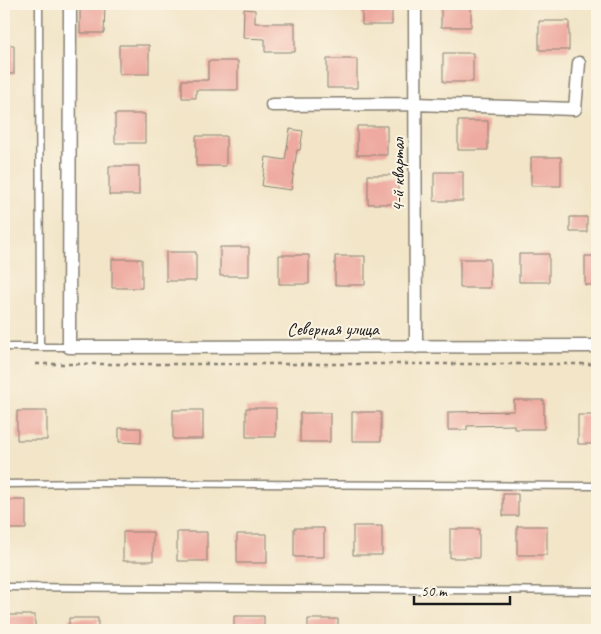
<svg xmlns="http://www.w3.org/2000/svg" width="601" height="634" font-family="Caveat,sans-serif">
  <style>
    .building { fill: #eeaaa0 }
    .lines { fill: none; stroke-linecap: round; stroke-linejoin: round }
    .lane-casing { stroke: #878072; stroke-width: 9 }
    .street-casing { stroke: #878072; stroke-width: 15 }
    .path { stroke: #878072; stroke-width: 2.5; stroke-dasharray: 4 4; stroke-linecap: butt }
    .lane { stroke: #fff; stroke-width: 6 }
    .street { stroke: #fff; stroke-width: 12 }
    .labels { text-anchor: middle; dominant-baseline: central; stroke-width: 4; stroke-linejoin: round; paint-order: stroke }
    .street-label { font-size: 18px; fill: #1c1c1c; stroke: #fcf5e5 }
  </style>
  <rect width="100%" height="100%" fill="#fcf5e5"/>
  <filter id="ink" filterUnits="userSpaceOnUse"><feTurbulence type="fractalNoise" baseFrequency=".02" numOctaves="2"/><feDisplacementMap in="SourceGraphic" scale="10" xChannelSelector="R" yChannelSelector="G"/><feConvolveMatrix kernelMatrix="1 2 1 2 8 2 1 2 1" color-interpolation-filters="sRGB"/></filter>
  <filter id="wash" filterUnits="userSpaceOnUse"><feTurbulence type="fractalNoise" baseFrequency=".0096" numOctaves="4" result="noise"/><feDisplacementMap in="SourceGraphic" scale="20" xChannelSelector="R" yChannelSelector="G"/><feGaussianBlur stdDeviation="1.12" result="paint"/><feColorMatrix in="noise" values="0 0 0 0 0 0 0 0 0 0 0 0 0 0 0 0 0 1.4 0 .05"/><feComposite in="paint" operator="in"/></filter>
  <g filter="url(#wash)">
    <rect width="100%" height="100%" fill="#f2e5c8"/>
    <g id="blocks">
      <path class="building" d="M 80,4 L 105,4 L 104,33 L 80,33 Z
        M 362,4 L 392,4 L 392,25 L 362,25 Z
        M 441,4 L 471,4 L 471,27 L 441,27 Z
        M 244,9 L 255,10 L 255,23 L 295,23 L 295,52 L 265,52 L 265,39 L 243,38 Z
        M 539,21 L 569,21 L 569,50 L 539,50 Z
        M 4,45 L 14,45 L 14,74 L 4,74 Z
        M 119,45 L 149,45 L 149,74 L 119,74 Z
        M 443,53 L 473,53 L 473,82 L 443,82 Z
        M 327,59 L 357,59 L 357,88 L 327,88 Z
        M 208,61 L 238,61 L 238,90 L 196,90 L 196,98 L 182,98 L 182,80 L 208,80 Z
        M 115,114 L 145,114 L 145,143 L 115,143 Z
        M 458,121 L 488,121 L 488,150 L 458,150 Z
        M 357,126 L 387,126 L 387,155 L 357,155 Z
        M 290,129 L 303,131 L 300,150 L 297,150 L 291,190 L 262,186 L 266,157 L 285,160 Z
        M 196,136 L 226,136 L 226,166 L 196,166 Z
        M 531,157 L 561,157 L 561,186 L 531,186 Z
        M 109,166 L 139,166 L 139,195 L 109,195 Z
        M 434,172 L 463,172 L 463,201 L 434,201 Z
        M 368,175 L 398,175 L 398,204 L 368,204 Z
        M 570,217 L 587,217 L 587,232 L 570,232 Z
        M 220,247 L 249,247 L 249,276 L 220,276 Z
        M 166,252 L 196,252 L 196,281 L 166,281 Z
        M 519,254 L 549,254 L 549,282 L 519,282 Z
        M 279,255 L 309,255 L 309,284 L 279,284 Z
        M 335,256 L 365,256 L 365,285 L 335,285 Z
        M 585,256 L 597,256 L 597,285 L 585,285 Z
        M 112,259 L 142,259 L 142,288 L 112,288 Z
        M 460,259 L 490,259 L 490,288 L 460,288 Z
        M 514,400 L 544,400 L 544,429 L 514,429 L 514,425 L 467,426 L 467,430 L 448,430 L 448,412 L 514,411 Z
        M 246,408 L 276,408 L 276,437 L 246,437 Z
        M 173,410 L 203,410 L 203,439 L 173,439 Z
        M 17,411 L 47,411 L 47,440 L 17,440 Z
        M 352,412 L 381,412 L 381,441 L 352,441 Z
        M 300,413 L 330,413 L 330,442 L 300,442 Z
        M 578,415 L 597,415 L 597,444 L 578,444 Z
        M 119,428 L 141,428 L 141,443 L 119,442 Z
        M 503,494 L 518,494 L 518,516 L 503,516 Z
        M 4,500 L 26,500 L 26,529 L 4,529 Z
        M 353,526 L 382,526 L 382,555 L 353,555 Z
        M 517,526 L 547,526 L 547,555 L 517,555 Z
        M 294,528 L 324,528 L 324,557 L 294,557 Z
        M 450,529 L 479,529 L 479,558 L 450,558 Z
        M 123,532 L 153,532 L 153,561 L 123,561 Z
        M 177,532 L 207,532 L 207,561 L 177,561 Z
        M 237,534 L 267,534 L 267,563 L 237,563 Z
        M 5,615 L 35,615 L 35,630 L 5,630 Z
        M 234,616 L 264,616 L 264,630 L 234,630 Z
        M 69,618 L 98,618 L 98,630 L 69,630 Z
        M 308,619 L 338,619 L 338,630 L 308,630 Z"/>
    </g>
  </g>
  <g filter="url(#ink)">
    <use href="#blocks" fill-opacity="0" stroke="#878072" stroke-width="1"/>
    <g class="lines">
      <defs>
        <path id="lane" d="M 4,347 L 40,347 L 39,4
          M 40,347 L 69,347
          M 4,484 L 101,483 L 597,486
          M 4,587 L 597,591"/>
        <path id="street" d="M 70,4 L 69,347 L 597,346
          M 415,4 L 416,347
          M 272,105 L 415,104 L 575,109 L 579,63"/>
      </defs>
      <use href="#lane" class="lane-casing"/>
      <use href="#street" class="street-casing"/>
      <path class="path" d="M 36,364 L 597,364"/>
      <use href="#lane" class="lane"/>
      <use href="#street" class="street"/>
    </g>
  </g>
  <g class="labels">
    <g class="street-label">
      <text transform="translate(398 175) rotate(-90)">4-й квартал</text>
      <text x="333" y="329">Северная улица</text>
    </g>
  </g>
  <rect width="601" height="634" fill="none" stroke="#fcf5e5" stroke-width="20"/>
  <path d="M414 596v8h96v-8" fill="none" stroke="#1c1c1c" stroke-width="2.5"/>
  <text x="421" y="596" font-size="15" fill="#1c1c1c" stroke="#fcf5e5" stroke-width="4" paint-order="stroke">50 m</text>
</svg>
